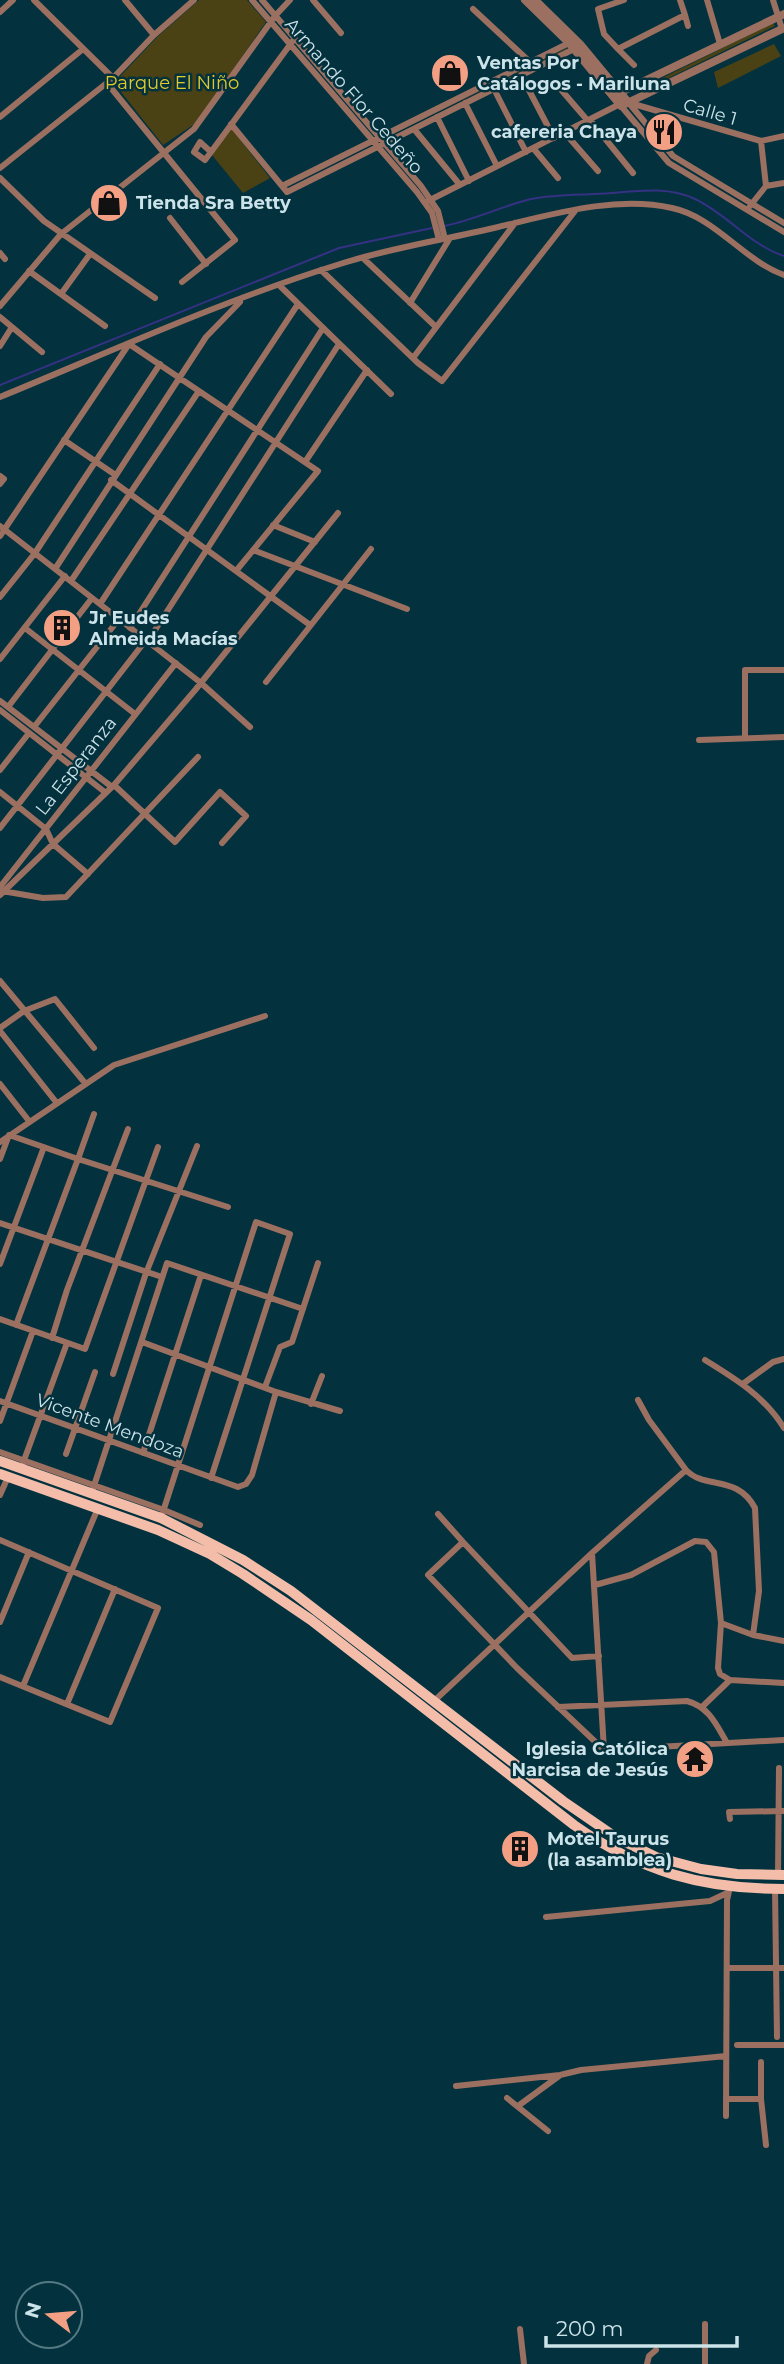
<svg xmlns="http://www.w3.org/2000/svg" width="784" height="2364" font-family="Montserrat,sans-serif">
  <style>
    .green { fill: #4a4214 }
    .lines { fill: none; stroke-linecap: round; stroke-linejoin: round }
    .stream { stroke: #353183; stroke-width: 2 }
    .minor { stroke: #9b7061; stroke-width: 6 }
    .tertiary { stroke: #9b7061; stroke-width: 8 }
    .primary { stroke: #f3bdaa; stroke-width: 10 }
    .labels { text-anchor: middle; dominant-baseline: central; stroke-width: 5; stroke-linejoin: round; paint-order: stroke }
    .poi-label { font-size: 18px; font-weight: bold; fill: #cce3ea; stroke: #03323e; text-anchor: start }
    .park-label { font-size: 18px; fill: #e3ca2c; stroke: #03323e }
    .street-label { font-size: 18px; fill: #cce3ea; stroke: #03323e }
  </style>
  <rect width="100%" height="100%" fill="#03323e"/>
  <path class="green" d="M 199,0 L 247,0 L 266,22 L 201,116 L 193,125 L 163,145 L 114,83 L 157,37 Z
    M 773,23 L 775,26 L 644,90 L 642,88 Z
    M 774,44 L 781,56 L 718,88 L 714,72 Z
    M 567,48 L 567,49 L 387,137 Z
    M 231,128 L 270,178 L 243,193 L 212,155 Z"/>
  <g class="lines">
    <path class="stream" d="M 444,226 C 474,220 502,206 531,199 C 552,195 574,195 595,194 C 629,193 662,184 695,199 C 727,214 750,245 784,256
      M 0,385 L 339,248 L 432,228"/>
    <path class="minor" d="M 34,0 L 113,78
      M 125,0 L 154,35
      M 252,0 L 417,192 L 432,213 L 439,240
      M 262,0 L 421,186 L 438,211 L 445,239
      M 313,0 L 341,33
      M 624,0 L 598,9 L 604,34 L 618,49 L 685,15 L 680,0
      M 707,0 L 720,44
      M 773,0 L 782,29
      M 473,9 L 530,62
      M 0,12 L 13,0
      M 685,15 L 688,26
      M 618,49 L 634,65
      M 521,75 L 554,138
      M 107,83 L 235,240 L 182,282
      M 557,85 L 588,121
      M 494,89 L 526,152
      M 628,102 L 673,156 L 784,223
      M 465,103 L 497,166
      M 630,103 L 761,141 L 784,136
      M 621,106 L 669,163 L 784,232
      M 0,117 L 83,49
      M 437,117 L 469,181
      M 590,120 L 633,173
      M 231,124 L 287,192 L 574,49 L 574,46
      M 414,129 L 460,185
      M 564,132 L 598,171
      M 761,141 L 766,186
      M 533,148 L 558,178
      M 211,152 L 205,160 L 194,152 L 200,142 L 211,152 L 292,42
      M 0,168 L 113,78 L 154,35 L 194,0
      M 0,178 L 44,221 L 155,298
      M 282,186 L 569,43 L 572,43
      M 428,201 L 620,104
      M 750,206 L 766,186 L 784,183
      M 170,218 L 206,264
      M 0,253 L 5,259
      M 363,258 L 436,327
      M 321,270 L 418,363 L 442,381 L 575,211
      M 29,271 L 105,326
      M 279,285 L 391,394
      M 61,294 L 90,254
      M 410,303 L 450,238
      M 0,306 L 61,234 L 194,129 L 275,16 L 290,0
      M 0,317 L 42,352
      M 0,346 L 12,327
      M 413,358 L 515,223
      M 0,397 C 112,351 224,300 340,264 C 390,248 443,240 494,228 C 550,215 614,195 672,208 C 715,217 743,260 784,275
      M 64,440 L 114,474
      M 305,462 L 367,370
      M 0,476 L 4,479 L 0,484
      M 111,480 L 310,625
      M 273,525 L 315,542
      M 0,526 L 201,683 L 250,727
      M 0,536 L 129,344 L 318,471 L 236,571
      M 253,550 L 407,609
      M 55,569 L 206,337 L 240,302
      M 71,581 L 199,391
      M 0,597 L 35,553 L 160,364
      M 100,604 L 298,304
      M 25,628 L 135,714
      M 130,628 L 323,328
      M 0,659 L 65,576
      M 266,682 L 371,549
      M 0,701 L 112,787
      M 8,707 L 92,598
      M 0,710 L 106,793
      M 34,727 L 119,619
      M 745,738 L 745,670 L 784,670
      M 699,740 L 784,737
      M 0,770 L 29,733
      M 114,785 L 175,842 L 220,792 L 246,816 L 222,843
      M 0,792 L 46,829 L 53,844 L 88,874
      M 0,828 L 146,640 L 148,641 L 339,344
      M 0,887 L 176,663
      M 2,891 L 43,898 L 66,897 L 198,757
      M 0,895 L 114,785 L 196,689 L 338,513
      M 0,981 L 85,1083
      M 0,1028 L 24,1011 L 55,999 L 94,1048
      M 0,1031 L 56,1102
      M 0,1084 L 29,1121
      M 94,1114 L 78,1159 L 228,1207
      M 0,1142 L 114,1065 L 265,1016
      M 0,1159 L 9,1135 L 78,1159 L 16,1325
      M 0,1223 L 162,1277
      M 0,1264 L 44,1147
      M 0,1319 L 85,1349 L 158,1147
      M 52,1338 L 67,1290 L 128,1129
      M 142,1342 L 276,1392 L 340,1411
      M 705,1360 C 736,1379 765,1397 784,1428
      M 113,1374 L 146,1273 L 197,1146
      M 744,1383 L 773,1362 L 784,1359
      M 265,1387 L 280,1347 L 292,1342 L 318,1263
      M 0,1401 L 238,1487 L 246,1484 L 252,1475 L 276,1392
      M 311,1404 L 322,1376
      M 0,1421 L 33,1331
      M 0,1452 L 164,1510 L 200,1525
      M 143,1453 L 201,1275
      M 66,1454 L 95,1372
      M 23,1463 L 67,1343
      M 92,1492 L 167,1263 L 303,1309
      M 0,1495 L 8,1477
      M 438,1514 L 463,1542
      M 161,1518 L 256,1222 L 290,1234 L 211,1478
      M 0,1540 L 158,1608 L 110,1722 L 0,1677
      M 592,1553 L 686,1470 L 649,1420 L 638,1400
      M 595,1585 L 631,1575 L 695,1541 L 706,1542 L 714,1552 L 721,1623 L 753,1635 L 759,1591 L 755,1508 C 737,1474 705,1490 686,1470
      M 0,1622 L 29,1552
      M 753,1635 L 784,1641
      M 599,1656 L 572,1658 L 463,1542 L 428,1575 L 517,1668 L 604,1750 L 784,1740
      M 730,1680 L 784,1683
      M 23,1686 L 98,1508
      M 434,1701 L 592,1553 L 604,1750
      M 67,1704 L 115,1589
      M 703,1706 L 730,1680 L 720,1674 L 718,1668 L 721,1623
      M 558,1707 L 687,1701 C 709,1707 716,1724 727,1743
      M 730,1819 L 729,1812 L 784,1811
      M 778,1875 L 779,1768
      M 775,1889 L 777,2037
      M 546,1917 L 710,1901 L 727,1893
      M 727,1968 L 784,1968
      M 737,2045 L 784,2045
      M 761,2062 L 761,2099 L 766,2145
      M 456,2086 L 560,2075 L 581,2070 L 726,2056
      M 507,2098 L 548,2131
      M 726,2099 L 761,2099
      M 518,2106 L 559,2076
      M 726,2116 L 727,1900 L 730,1887
      M 520,2329 L 524,2364
      M 647,2364 L 649,2356 L 656,2350
      M 705,2364 L 705,2324"/>
    <path class="tertiary" d="M 525,0 L 569,43 L 621,106 L 784,28
      M 535,0 L 580,44 L 628,102
      M 613,96 L 784,14"/>
    <path class="primary" d="M 0,1461 L 161,1518 L 243,1560 L 291,1591 L 563,1801 L 617,1838 L 656,1857 L 701,1869 L 737,1874 L 784,1875
      M 0,1474 L 158,1530 L 210,1554 L 243,1574 L 311,1620 L 574,1825 C 641,1872 703,1889 784,1889"/>
  </g>
  <defs>
    <symbol id="shop-disc" viewBox="-11 -11 22 22"><circle r="9.5" fill="#f39f83" stroke="#03323e"/><path d="M-5-2.5h2.3a2.7 3.5 0 0 1 5.4 0H5L5.5 6h-11ZM-1.5-2.5h3a1.5 2.3 0 0 0-3 0Z" fill="#111"/></symbol>
    <symbol id="restaurant-disc" viewBox="-11 -11 22 22"><circle r="9.5" fill="#f39f83" stroke="#03323e"/><path d="M-5-6h1v4h1v-4h1v4h1v-4h1v5L-1.5 .5V6h-2V.5L-5-1ZM5-6V6H3V1.5H1.5Q1.5-4 5-6Z" fill="#111"/></symbol>
    <symbol id="building-disc" viewBox="-11 -11 22 22"><circle r="9.5" fill="#f39f83" stroke="#03323e"/><path d="M-4-6H4V6H1V3H-1V6H-4ZM-2.5-4.3h1.7v1.8h-1.7ZM.8-4.3h1.7v1.8H.8ZM-2.5-1h1.7V.8h-1.7ZM.8-1h1.7V.8H.8Z" fill="#111"/></symbol>
    <symbol id="temple-disc" viewBox="-11 -11 22 22"><circle r="9.5" fill="#f39f83" stroke="#03323e"/><path d="M0-6L5-2H3V0L6.5 2.5H4V6H1.5V3h-3V6H-4V2.5H-6.5L-3 0V-2H-5Z" fill="#111"/></symbol>
  </defs>
  <g fill-rule="evenodd">
    <use href="#shop-disc" x="428" y="51" width="44" height="44"/>
    <use href="#restaurant-disc" x="642" y="110" width="44" height="44"/>
    <use href="#shop-disc" x="87" y="181" width="44" height="44"/>
    <use href="#building-disc" x="40" y="606" width="44" height="44"/>
    <use href="#temple-disc" x="673" y="1737" width="44" height="44"/>
    <use href="#building-disc" x="498" y="1827" width="44" height="44"/>
  </g>
  <g class="labels">
    <g class="poi-label">
      <text x="477" y="63">Ventas Por<tspan x="477" dy="21">Catálogos - Mariluna</tspan></text>
      <text x="637" y="132" text-anchor="end">cafereria Chaya</text>
      <text x="136" y="203">Tienda Sra Betty</text>
      <text x="89" y="618">Jr Eudes<tspan x="89" dy="21">Almeida Macías</tspan></text>
      <text x="668" y="1749" text-anchor="end">Iglesia Católica<tspan x="668" dy="21">Narcisa de Jesús</tspan></text>
      <text x="547" y="1839">Motel Taurus<tspan x="547" dy="21">(la asamblea)</tspan></text>
    </g>
    <g class="park-label">
      <text x="172" y="83">Parque El Niño</text>
    </g>
    <g class="street-label">
      <text transform="translate(354 96) rotate(49)">Armando Flor Cedeño</text>
      <text transform="translate(710 112) rotate(16)">Calle 1</text>
      <text transform="translate(76 766) rotate(-52)">La Esperanza</text>
      <text transform="translate(110 1426) rotate(20)">Vicente Mendoza</text>
    </g>
  </g>
  <g transform="translate(49 2315) rotate(286)"><circle r="33" fill="#03323e" stroke="#537983" stroke-width="2"/>
  <path d="M0-5L12 26L0 18L-12 26Z" fill="#f39f83"/>
  <text y="-10" font-size="19" font-weight="bold" text-anchor="middle" fill="#cce3ea">N</text>
  </g>
  <path d="M546 2336v10h191v-10" fill="none" stroke="#cce3ea" stroke-width="3.5"/>
  <text x="556" y="2336" font-size="21" fill="#cce3ea" stroke="#03323e" stroke-width="5" paint-order="stroke">200 m</text>
</svg>
